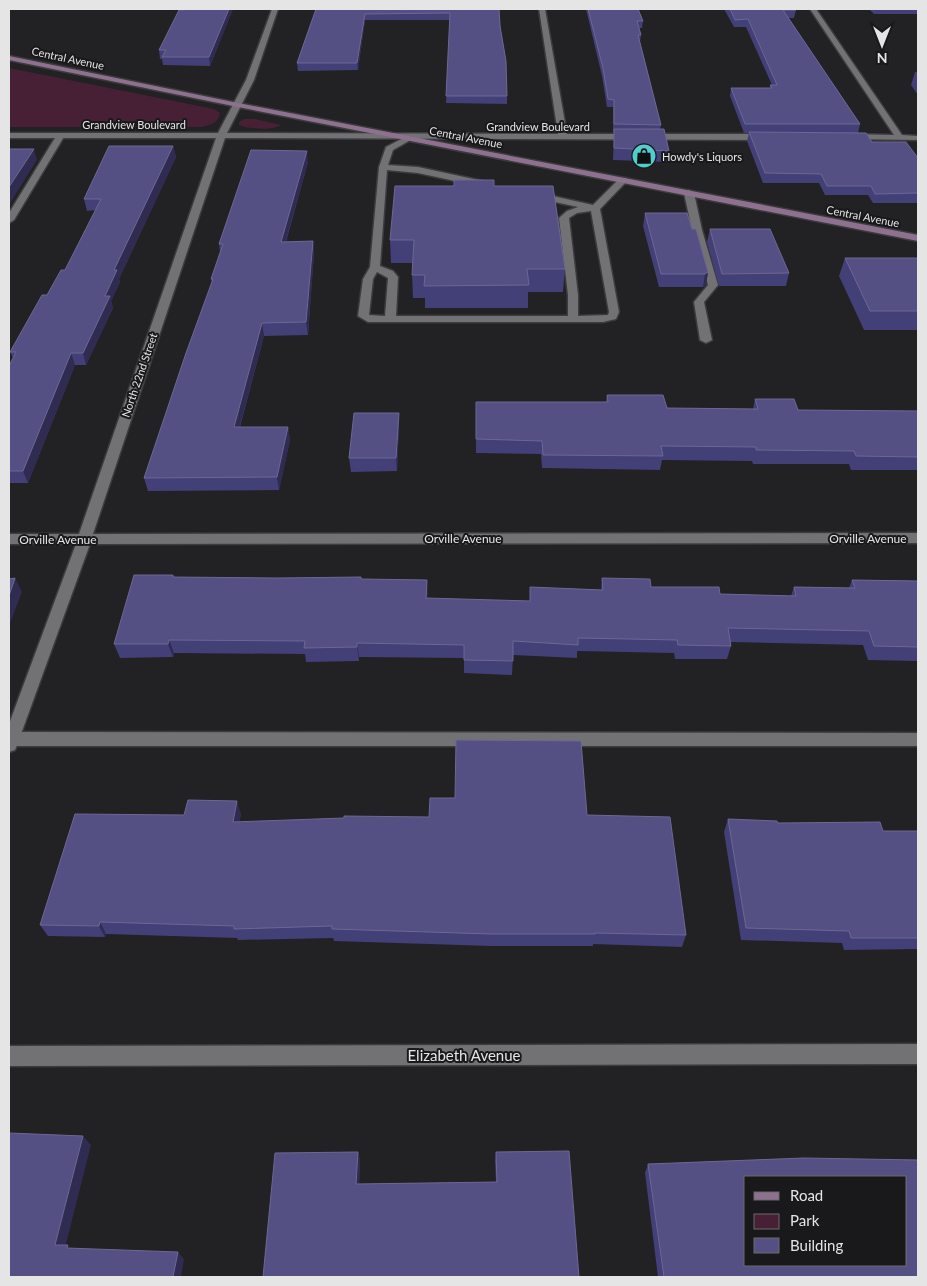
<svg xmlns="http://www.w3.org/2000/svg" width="927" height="1286" font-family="Lato,sans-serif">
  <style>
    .green { fill: #472035 }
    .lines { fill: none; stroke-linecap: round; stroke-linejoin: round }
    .lane-casing { stroke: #3c3b3d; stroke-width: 3 }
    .street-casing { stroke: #3c3b3d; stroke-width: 3 }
    .secondary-casing { stroke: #3c3b3d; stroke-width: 3 }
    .lane { fill: #727174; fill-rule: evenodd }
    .street { fill: #727174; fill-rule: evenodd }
    .secondary { fill: #8e718f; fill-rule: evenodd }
    .wall { fill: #433f77 }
    .shaded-wall { fill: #2f2b51 }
    .building { fill: #555083; stroke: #6b6893; fill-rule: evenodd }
    .labels { text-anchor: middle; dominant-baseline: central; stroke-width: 4; stroke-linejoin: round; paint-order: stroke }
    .far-street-label { font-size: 11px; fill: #e5e5e6; stroke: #19181a }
    .far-poi-label { font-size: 11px; fill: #e5e5e6; stroke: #19181a; text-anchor: start }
    .street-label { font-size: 12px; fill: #e5e5e6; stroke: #19181a }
    .near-street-label { font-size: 15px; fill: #e5e5e6; stroke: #19181a }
  </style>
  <rect width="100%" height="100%" fill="#222124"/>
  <path class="green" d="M 9,68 L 214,109 L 220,113 C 218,123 212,124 202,127 L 9,127 Z
    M 244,119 L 255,119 L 281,125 C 271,131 250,129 239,125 L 239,122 Z"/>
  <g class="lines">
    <defs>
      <path id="lane" d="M 58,133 L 65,135 L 14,220 L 9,223 L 9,213 Z
        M 407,136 L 414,138 L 393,150 L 388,165 L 418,167 L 483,181 L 488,184 L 483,187 L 418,173 L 387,170 L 380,266 L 393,271 L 398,277 L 396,316 L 568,316 L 568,295 L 559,218 L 567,211 L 578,207 L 532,197 L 530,195 L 535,192 L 593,205 L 620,178 L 626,178 L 626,182 L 600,209 L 619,312 L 616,319 L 603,322 L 368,322 L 358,316 L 363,279 L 370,267 L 379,167 L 386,147 ZM 591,211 L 609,312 L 608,315 L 578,316 L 578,295 L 569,218 L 577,213 ZM 377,272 L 388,278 L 385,316 L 369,315 L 373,279 Z
        M 689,190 L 694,193 L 702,230 L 718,285 L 704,302 L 712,340 L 706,343 L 700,340 L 694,302 L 708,285 L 692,230 L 684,193 Z
        M 11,732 L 918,733 L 918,746 L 11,746 L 9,745 L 9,733 Z"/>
      <path id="street" d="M 272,9 L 278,9 L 254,80 L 227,133 L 558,134 L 539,9 L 545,9 L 567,134 L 767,134 L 771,137 L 767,140 L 225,138 L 93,534 L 918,533 L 918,543 L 90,544 L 17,745 L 15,750 L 9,752 L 9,724 L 76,544 L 9,544 L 9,534 L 79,534 L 216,138 L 9,138 L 9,133 L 218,133 L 246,80 Z
        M 810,9 L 816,9 L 902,135 L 918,136 L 918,140 L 847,139 L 847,135 L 850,134 L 894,135 Z
        M 918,1044 L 918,1064 L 9,1066 L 9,1046 Z"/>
      <path id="secondary" d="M 9,56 L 238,103 L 918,235 L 918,241 L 238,107 L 9,60 Z"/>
    </defs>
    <use href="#lane" class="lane-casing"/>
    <use href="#street" class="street-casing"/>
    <use href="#secondary" class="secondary-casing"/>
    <use href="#lane" class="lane"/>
    <use href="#street" class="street"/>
    <use href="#secondary" class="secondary"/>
  </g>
  <path class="wall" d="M 184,9 L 233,9 L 210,66 L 163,65 L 162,59 L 160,59 L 159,50 Z
    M 316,9 L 499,9 L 507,96 L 507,104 L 446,103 L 450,20 L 365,20 L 358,70 L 298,71 L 297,63 Z
    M 586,9 L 638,9 L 643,21 L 642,28 L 639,28 L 641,35 L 640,42 L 661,125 L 660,129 L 669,151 L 668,162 L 613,160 L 614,132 L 613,132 L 613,107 L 607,107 L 602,76 Z
    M 724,9 L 795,9 L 796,10 L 794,18 L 788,18 L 860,124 L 858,133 L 872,142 L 918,158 L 918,203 L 873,203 L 868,195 L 825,195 L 819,183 L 763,183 L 747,141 L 749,133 L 744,133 L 730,96 L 731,88 L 770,88 L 770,85 L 772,85 L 746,27 L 734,27 Z
    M 869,9 L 918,9 L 918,14 L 874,14 Z
    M 915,72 L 918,72 L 918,95 L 911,85 Z
    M 173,146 L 176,157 L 119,279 L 120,282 L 111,301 L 113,308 L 86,365 L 75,365 L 28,483 L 9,483 L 9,366 L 13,358 L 10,352 L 47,295 L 65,270 L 96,210 L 87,211 L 84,199 Z
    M 308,162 L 286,242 L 313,241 L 314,253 L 308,335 L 264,336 L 240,427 L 288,427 L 290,440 L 279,490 L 148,491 L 144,478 L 212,283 L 211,279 L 220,252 L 219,244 Z
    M 494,186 L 565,269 L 563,292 L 528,292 L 528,308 L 425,308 L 425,298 L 413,298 L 412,275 L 413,263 L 391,263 L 390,240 Z
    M 645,213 L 692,229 L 708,272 L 706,285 L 703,287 L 659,287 L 643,226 Z
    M 710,229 L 789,273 L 786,286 L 719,286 L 707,242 Z
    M 845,258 L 918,258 L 918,330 L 864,330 L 839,276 Z
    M 607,395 L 667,408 L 753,409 L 755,399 L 798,410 L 918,411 L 918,470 L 851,470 L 849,464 L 753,464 L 752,461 L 662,460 L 660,470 L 542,468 L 541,454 L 476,453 L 476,402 L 606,402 Z
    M 399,426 L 397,471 L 351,472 L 349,458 Z
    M 173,575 L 174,577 L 427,580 L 427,598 L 530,601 L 530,587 L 601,590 L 602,578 L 651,587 L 720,594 L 791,596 L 794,587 L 849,588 L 852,580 L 918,581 L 918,657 L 917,661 L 868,660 L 863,645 L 730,642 L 731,646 L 727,659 L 675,659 L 674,653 L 577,651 L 577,658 L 513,655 L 512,675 L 464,673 L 464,658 L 359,657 L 359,661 L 306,662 L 305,654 L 174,653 L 173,657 L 120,658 L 114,644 Z
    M 241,814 L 239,822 L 587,815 L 686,935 L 682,947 L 593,944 L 593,946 L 491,946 L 334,941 L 333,938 L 238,940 L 237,938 L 106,934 L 105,937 L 48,936 L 40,925 L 184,815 Z
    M 728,819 L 883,831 L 918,831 L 918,949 L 844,950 L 842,943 L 741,940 L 724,832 Z
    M 358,1152 L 360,1161 L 359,1184 L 496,1182 L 495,1161 L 496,1152 L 579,1277 L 263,1277 Z
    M 648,1164 L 918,1277 L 658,1277 L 645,1173 Z"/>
  <path class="shaded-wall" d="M 229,9 L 233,9 L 210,66 L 209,57 Z
    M 365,14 L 365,20 L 358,70 L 357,63 Z
    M 173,146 L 176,157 L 119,279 L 120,282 L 111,301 L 113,308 L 86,365 L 83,353 L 105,296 L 114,270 Z
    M 34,149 L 37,160 L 9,205 L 9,187 Z
    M 307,151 L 308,162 L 282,254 L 281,242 Z
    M 313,241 L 314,253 L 308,335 L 306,322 Z
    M 708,272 L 706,285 L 703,287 L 705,274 Z
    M 262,323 L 264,336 L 236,440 L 234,427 Z
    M 71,353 L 75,365 L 28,483 L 23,471 Z
    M 399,413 L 399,426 L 397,471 L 396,458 Z
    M 288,427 L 290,440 L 279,490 L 277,477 Z
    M 15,578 L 22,592 L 9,626 L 9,596 Z
    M 427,580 L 428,594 L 426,611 L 426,598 Z
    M 169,640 L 174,653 L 173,657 L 168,644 Z
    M 357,643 L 359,657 L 359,661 L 357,647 Z
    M 237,801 L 241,814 L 237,834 L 233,822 Z
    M 100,922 L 106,934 L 105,937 L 99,926 Z
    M 83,1136 L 91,1145 L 64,1252 L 55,1245 Z
    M 358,1152 L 360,1161 L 359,1192 L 356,1184 Z
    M 178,1252 L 184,1259 L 181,1277 L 173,1277 Z"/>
  <path class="building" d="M 184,9 L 229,9 L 209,57 L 162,57 L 166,50 L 159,50 L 179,10 L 184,10 Z
    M 316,9 L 499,9 L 500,26 L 506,61 L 507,96 L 446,96 L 450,13 L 365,14 L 357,63 L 297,63 Z
    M 588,9 L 638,9 L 643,21 L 637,21 L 641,35 L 638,35 L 661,125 L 614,124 L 614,100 L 608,99 L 603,68 Z
    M 730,9 L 795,9 L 796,10 L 783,10 L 860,124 L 745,124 L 731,88 L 772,88 L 770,85 L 777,85 L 748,19 L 735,20 Z
    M 614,129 L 664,129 L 669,151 L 614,148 Z
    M 749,132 L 866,133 L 872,142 L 906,142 L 918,158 L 918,193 L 875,194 L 871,186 L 827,186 L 821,174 L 765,173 Z
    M 109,146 L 173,146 L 114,270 L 117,270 L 105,296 L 110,296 L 83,353 L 71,353 L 23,471 L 9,471 L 9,366 L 16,352 L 10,352 L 42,295 L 47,295 L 61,270 L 65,270 L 101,199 L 84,199 Z
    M 9,149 L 34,149 L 9,187 Z
    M 251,150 L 307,151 L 281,242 L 313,241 L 306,322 L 262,323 L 234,427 L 288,427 L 277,477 L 144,478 L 186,353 L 213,279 L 211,279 L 223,244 L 219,244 Z
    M 454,180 L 494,180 L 494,186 L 553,186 L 565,269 L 527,269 L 529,285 L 424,286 L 425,275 L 412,275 L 414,240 L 390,240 L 395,186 L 454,186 Z
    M 645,213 L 687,213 L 692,229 L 696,229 L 708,272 L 705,274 L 661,274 Z
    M 710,229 L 770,229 L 789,273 L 722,274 Z
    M 845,258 L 918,258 L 918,311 L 870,311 Z
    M 607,395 L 663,395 L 667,408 L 758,409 L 755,399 L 794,399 L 798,410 L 918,411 L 918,457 L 856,456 L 854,451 L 756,450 L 756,447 L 661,446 L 663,456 L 543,455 L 542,441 L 476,439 L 476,402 L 608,402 Z
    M 354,413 L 399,413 L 396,458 L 349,458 Z
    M 134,575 L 173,575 L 173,577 L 277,578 L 361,577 L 361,579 L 427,580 L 426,598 L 530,601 L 530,587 L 603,590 L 602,578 L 650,579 L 651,587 L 719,587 L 720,594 L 796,596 L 794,587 L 855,588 L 852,580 L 918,581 L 918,647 L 874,646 L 869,631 L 728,628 L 731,646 L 678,645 L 677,640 L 578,638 L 578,645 L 513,641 L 513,661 L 464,660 L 464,645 L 357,643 L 357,647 L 304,648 L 305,641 L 169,640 L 168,644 L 114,644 Z
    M 15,578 L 9,596 L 9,579 Z
    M 456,740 L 581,741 L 587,815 L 670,817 L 686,935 L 595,933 L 595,934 L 491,934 L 332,929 L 332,926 L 234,929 L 234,926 L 100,922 L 99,926 L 40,925 L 75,814 L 184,815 L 188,800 L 237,801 L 233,822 L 344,818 L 344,816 L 429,817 L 430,798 L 455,798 Z
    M 728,819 L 777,821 L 778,823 L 880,822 L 883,831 L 918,831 L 918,938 L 851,938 L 849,931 L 746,928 Z
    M 9,1133 L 83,1136 L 55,1245 L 68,1245 L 67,1248 L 178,1252 L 173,1277 L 9,1277 Z
    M 569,1151 L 579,1277 L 263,1277 L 275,1153 L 358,1152 L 356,1184 L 497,1182 L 496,1152 Z
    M 804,1158 L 918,1160 L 918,1277 L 664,1277 L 648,1164 ZM 746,1177 L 906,1177 L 906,1265 L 746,1265 Z"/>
  <defs>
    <symbol id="shop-disc" viewBox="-11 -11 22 22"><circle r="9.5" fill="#52cdcf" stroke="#19181a"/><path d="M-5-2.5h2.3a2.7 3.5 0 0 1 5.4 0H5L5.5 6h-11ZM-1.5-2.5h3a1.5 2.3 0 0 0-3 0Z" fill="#111"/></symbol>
  </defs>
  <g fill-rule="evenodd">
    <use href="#shop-disc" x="630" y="142" width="28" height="28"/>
  </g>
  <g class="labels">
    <g class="far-street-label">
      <text transform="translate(68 58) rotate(12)">Central Avenue</text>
      <text x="134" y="124">Grandview Boulevard</text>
      <text x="538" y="126">Grandview Boulevard</text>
      <text transform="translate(466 137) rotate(11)">Central Avenue</text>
      <text transform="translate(863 216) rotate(11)">Central Avenue</text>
      <text transform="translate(139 375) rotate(-71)">North 22nd Street</text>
    </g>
    <g class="far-poi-label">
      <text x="662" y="156">Howdy's Liquors</text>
    </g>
    <g class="street-label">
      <text x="463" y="538">Orville Avenue</text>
      <text x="868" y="538">Orville Avenue</text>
      <text x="58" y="539">Orville Avenue</text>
    </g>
    <g class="near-street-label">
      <text x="464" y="1055">Elizabeth Avenue</text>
    </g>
  </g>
  <rect width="927" height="1286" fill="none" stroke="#e5e5e6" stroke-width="20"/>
  <rect x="744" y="1176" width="162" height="90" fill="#19181a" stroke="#6b6a6c"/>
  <rect x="754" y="1192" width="25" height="8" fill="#8e718f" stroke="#6b6a6c"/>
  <text x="790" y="1201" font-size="15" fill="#e5e5e6">Road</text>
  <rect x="754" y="1214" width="25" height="15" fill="#472035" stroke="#6b6a6c"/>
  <text x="790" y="1226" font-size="15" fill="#e5e5e6">Park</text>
  <rect x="754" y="1238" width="25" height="15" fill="#555083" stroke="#6b6a6c"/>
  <text x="790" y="1251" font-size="15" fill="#e5e5e6">Building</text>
  <g transform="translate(882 45) rotate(180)" stroke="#19181a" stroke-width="4" paint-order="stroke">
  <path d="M0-4L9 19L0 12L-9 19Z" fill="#e5e5e6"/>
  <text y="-8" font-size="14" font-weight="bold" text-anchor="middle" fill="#e5e5e6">N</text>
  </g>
</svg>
